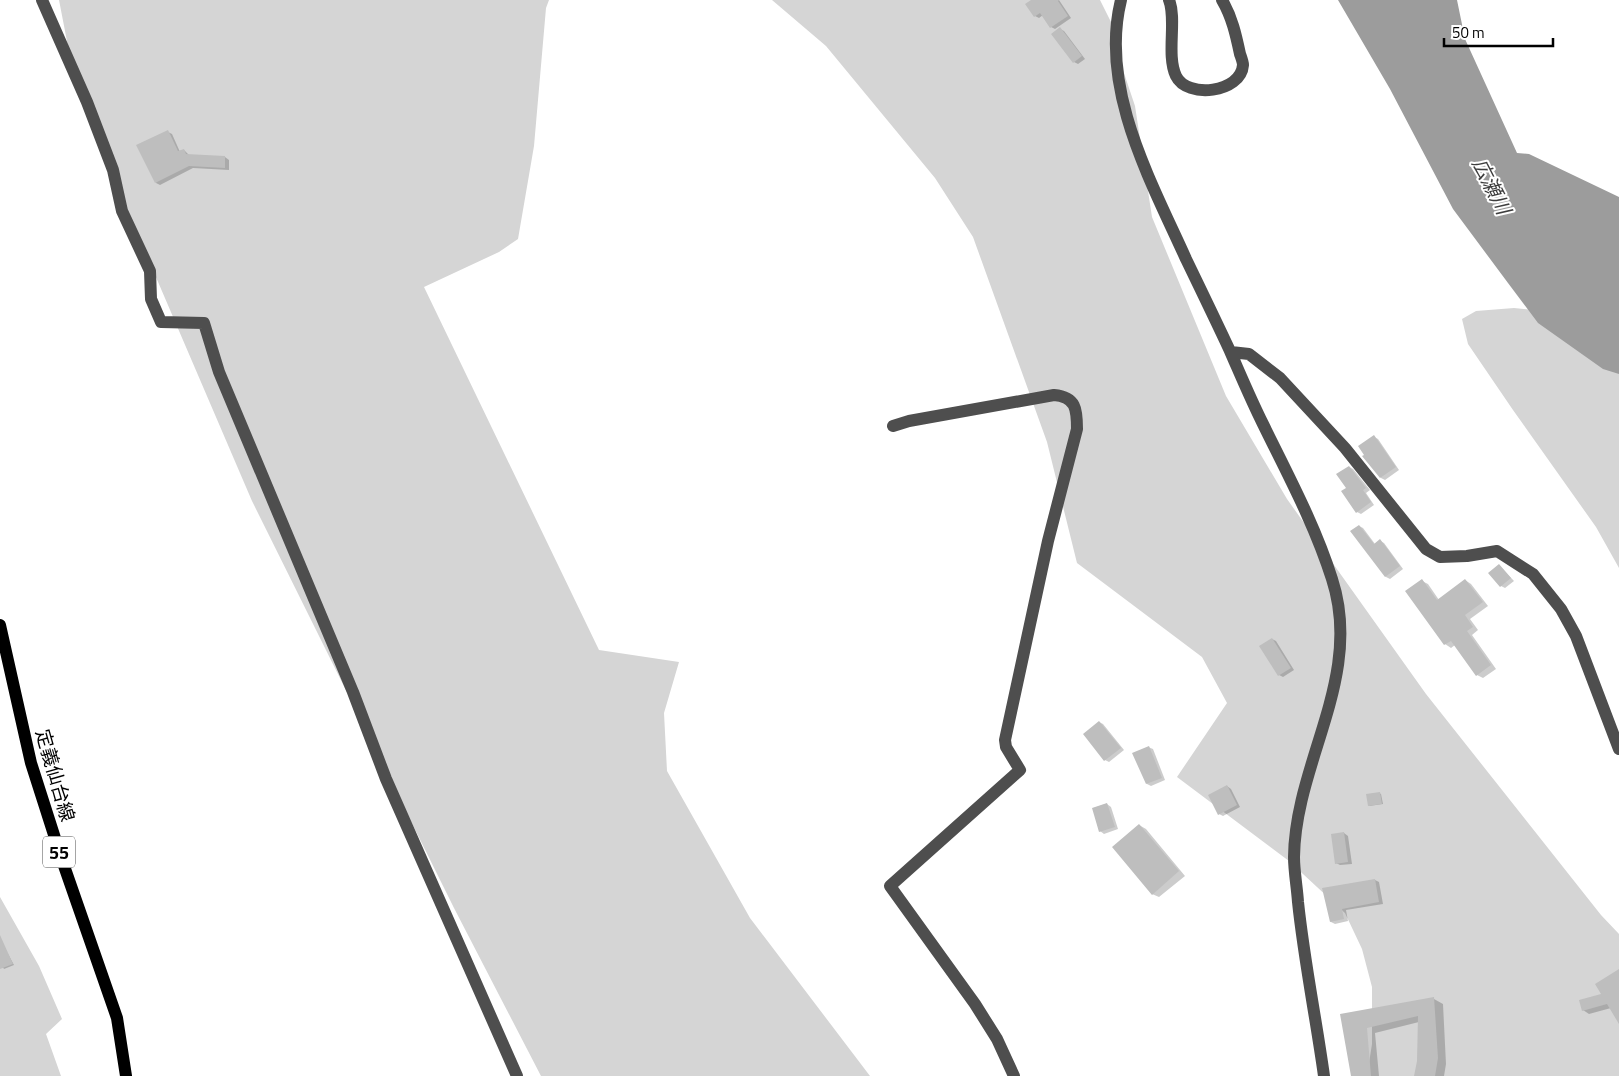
<svg xmlns="http://www.w3.org/2000/svg" width="1619" height="1076" font-family="'Titillium Web','Noto Sans JP',sans-serif">
  <style>
    .green { fill: #d5d5d5 }
    .water { fill: #9c9c9c }
    .shadow { fill: #0003 }
    .building { fill: #bebebe }
    .lines { fill: none; stroke-linecap: round; stroke-linejoin: round }
    .minor { stroke: #4e4e4e; stroke-width: 12 }
    .major { stroke: #000; stroke-width: 12 }
    .labels { text-anchor: middle; dominant-baseline: central; stroke-width: 4; stroke-linejoin: round; paint-order: stroke }
    .shield { fill: #fff; stroke: #4c4c4c; stroke-width: 1 }
    .shield-label { font-size: 18px; font-weight: bold; fill: #000 }
    .street-label { font-size: 19px; fill: #000; stroke: #fff }
    .water-label { font-size: 20px; font-style: italic; fill: #3d3d3d; stroke: #fff }
  </style>
  <rect width="100%" height="100%" fill="#fff"/>
  <path class="green" d="M 59,0 L 549,0 L 546,8 L 534,146 L 518,239 L 499,252 L 424,287 L 599,650 L 679,662 L 664,713 L 667,771 L 750,918 L 870,1076 L 541,1076 L 454,908 L 252,501 L 77,93 Z
    M 772,0 L 1100,0 L 1114,28 L 1117,52 L 1135,106 L 1152,217 L 1226,396 L 1287,499 L 1426,694 L 1601,915 L 1619,934 L 1619,1076 L 1367,1076 L 1372,1044 L 1372,987 L 1362,949 L 1345,913 L 1289,861 L 1177,777 L 1227,703 L 1202,657 L 1077,563 L 1047,442 L 973,237 L 935,178 L 826,46 Z
    M 1514,308 L 1552,312 L 1619,351 L 1619,568 L 1596,527 L 1513,410 L 1468,344 L 1462,319 L 1476,311 Z
    M 0,897 L 39,966 L 62,1019 L 46,1034 L 61,1076 L 0,1076 Z"/>
  <path class="water" d="M 1338,0 L 1457,0 L 1465,39 L 1517,153 L 1529,154 L 1619,197 L 1619,374 L 1603,369 L 1538,323 L 1508,283 L 1453,209 L 1390,89 Z"/>
  <path class="shadow" d="M 1033,0 L 1059,0 L 1071,18 L 1055,29 L 1051,27 L 1043,15 L 1039,18 L 1035,16 Z
    M 1060,29 L 1064,31 L 1085,59 L 1078,64 L 1074,62 Z
    M 168,132 L 172,134 L 180,152 L 184,150 L 189,155 L 225,157 L 229,160 L 229,170 L 193,168 L 160,185 L 156,183 Z
    M 1374,437 L 1378,439 L 1399,470 L 1385,480 L 1381,478 Z
    M 1349,467 L 1353,469 L 1370,490 L 1366,493 L 1374,505 L 1361,514 L 1357,512 L 1347,488 Z
    M 1359,526 L 1363,528 L 1375,544 L 1380,541 L 1384,543 L 1403,569 L 1390,579 L 1386,577 L 1352,531 Z
    M 1499,565 L 1514,581 L 1505,588 L 1501,586 Z
    M 1465,580 L 1471,584 L 1488,606 L 1470,619 L 1478,630 L 1472,635 L 1496,669 L 1483,678 L 1477,675 L 1455,645 L 1451,648 L 1445,644 L 1422,581 L 1428,584 L 1439,600 Z
    M 1272,639 L 1276,641 L 1294,670 L 1283,677 L 1279,675 Z
    M 1099,722 L 1103,724 L 1124,750 L 1109,762 L 1105,760 Z
    M 1148,747 L 1153,749 L 1165,780 L 1151,786 L 1147,784 Z
    M 1227,786 L 1231,789 L 1240,807 L 1223,816 L 1219,814 Z
    M 1379,793 L 1381,794 L 1383,804 L 1369,806 Z
    M 1107,804 L 1111,807 L 1118,829 L 1104,834 L 1100,831 Z
    M 1139,825 L 1146,829 L 1185,876 L 1159,897 L 1152,894 Z
    M 1344,833 L 1348,836 L 1352,864 L 1340,865 L 1336,863 Z
    M 1375,880 L 1379,882 L 1383,904 L 1346,910 L 1348,921 L 1335,924 L 1331,922 L 1324,889 Z
    M 8,954 L 14,965 L 4,969 L 0,962 L 0,957 Z
    M 1619,973 L 1619,1022 L 1611,1008 L 1589,1014 L 1583,1010 L 1603,995 Z
    M 1434,999 L 1443,1004 L 1446,1064 L 1444,1076 L 1415,1076 L 1418,1061 L 1419,1022 L 1375,1033 L 1379,1076 L 1352,1076 L 1342,1015 Z"/>
  <path class="building" d="M 1031,0 L 1059,0 L 1058,1 L 1068,16 L 1050,28 L 1040,13 L 1034,17 L 1025,4 Z
    M 1060,27 L 1082,56 L 1073,63 L 1051,34 Z
    M 168,130 L 178,151 L 184,149 L 186,154 L 225,156 L 225,168 L 189,166 L 155,183 L 136,145 Z
    M 1374,435 L 1396,467 L 1380,478 L 1362,456 L 1364,455 L 1358,446 Z
    M 1349,466 L 1366,488 L 1363,490 L 1371,502 L 1356,513 L 1341,491 L 1346,488 L 1336,474 Z
    M 1359,525 L 1374,544 L 1380,539 L 1400,566 L 1385,577 L 1350,531 Z
    M 1499,564 L 1511,578 L 1500,587 L 1488,573 Z
    M 1422,579 L 1437,600 L 1465,579 L 1483,602 L 1465,615 L 1473,627 L 1467,631 L 1491,665 L 1476,676 L 1451,641 L 1444,645 L 1405,591 Z
    M 1272,638 L 1291,668 L 1278,676 L 1259,646 Z
    M 1099,721 L 1121,748 L 1104,761 L 1083,734 Z
    M 1149,746 L 1162,778 L 1146,784 L 1132,753 Z
    M 1227,785 L 1237,805 L 1218,815 L 1208,795 Z
    M 1380,792 L 1382,804 L 1368,806 L 1366,794 Z
    M 1107,803 L 1115,827 L 1099,832 L 1092,808 Z
    M 1139,824 L 1179,871 L 1152,895 L 1112,847 Z
    M 1344,832 L 1348,862 L 1335,864 L 1331,834 Z
    M 1375,879 L 1379,902 L 1342,909 L 1344,919 L 1330,922 L 1322,888 Z
    M 0,935 L 13,964 L 0,969 Z
    M 1619,969 L 1619,1024 L 1607,1004 L 1582,1011 L 1579,1000 L 1601,994 L 1595,984 Z
    M 1434,997 L 1438,1058 L 1435,1076 L 1414,1076 L 1417,1061 L 1418,1016 L 1367,1028 L 1371,1076 L 1351,1076 L 1340,1014 Z"/>
  <g class="lines">
    <path class="minor" d="M 42,0 L 87,102 L 113,170 L 122,211 L 150,271 L 151,299 L 161,322 L 204,323 L 219,372 L 353,692 L 386,779 L 517,1076
      M 1121,0 C 1099,89 1151,181 1186,259 C 1201,290 1216,321 1230,351 C 1241,376 1251,400 1263,424 C 1288,475 1315,525 1332,579 C 1364,677 1295,762 1294,857 C 1294,871 1297,887 1298,902 C 1304,960 1316,1018 1324,1076
      M 1169,0 C 1177,19 1166,55 1176,76 C 1187,99 1241,93 1243,65 C 1243,62 1241,57 1240,54 C 1236,35 1232,17 1222,0
      M 1231,352 L 1249,354 L 1280,378 L 1345,448 L 1426,549 L 1440,557 L 1467,556 L 1497,551 L 1533,574 L 1561,609 L 1576,636 L 1619,749
      M 893,426 L 909,421 L 1054,395 C 1076,397 1077,409 1077,429 L 1048,541 L 1005,740 L 1006,747 L 1020,770 L 890,886 L 975,1004 L 997,1039 L 1014,1076"/>
    <path class="major" d="M 0,625 L 31,763 L 62,860 L 117,1018 L 126,1076"/>
  </g>
  <g class="labels">
    <rect class="shield" x="43" y="836.5" width="32" height="31" rx="4"/>
    <g class="shield-label">
      <text x="59" y="852">55</text>
    </g>
    <g class="street-label">
      <text transform="translate(56 775) rotate(74)">定義仙台線</text>
    </g>
    <g class="water-label">
      <text transform="translate(1492 186) rotate(63)">広瀬川</text>
    </g>
  </g>
  <path d="M1444 38v8h109v-8" fill="none" stroke="#000000" stroke-width="2.5"/>
  <text x="1452" y="38" font-size="15" fill="#000000" stroke="#ffffff" stroke-width="4" paint-order="stroke">50 m</text>
</svg>
